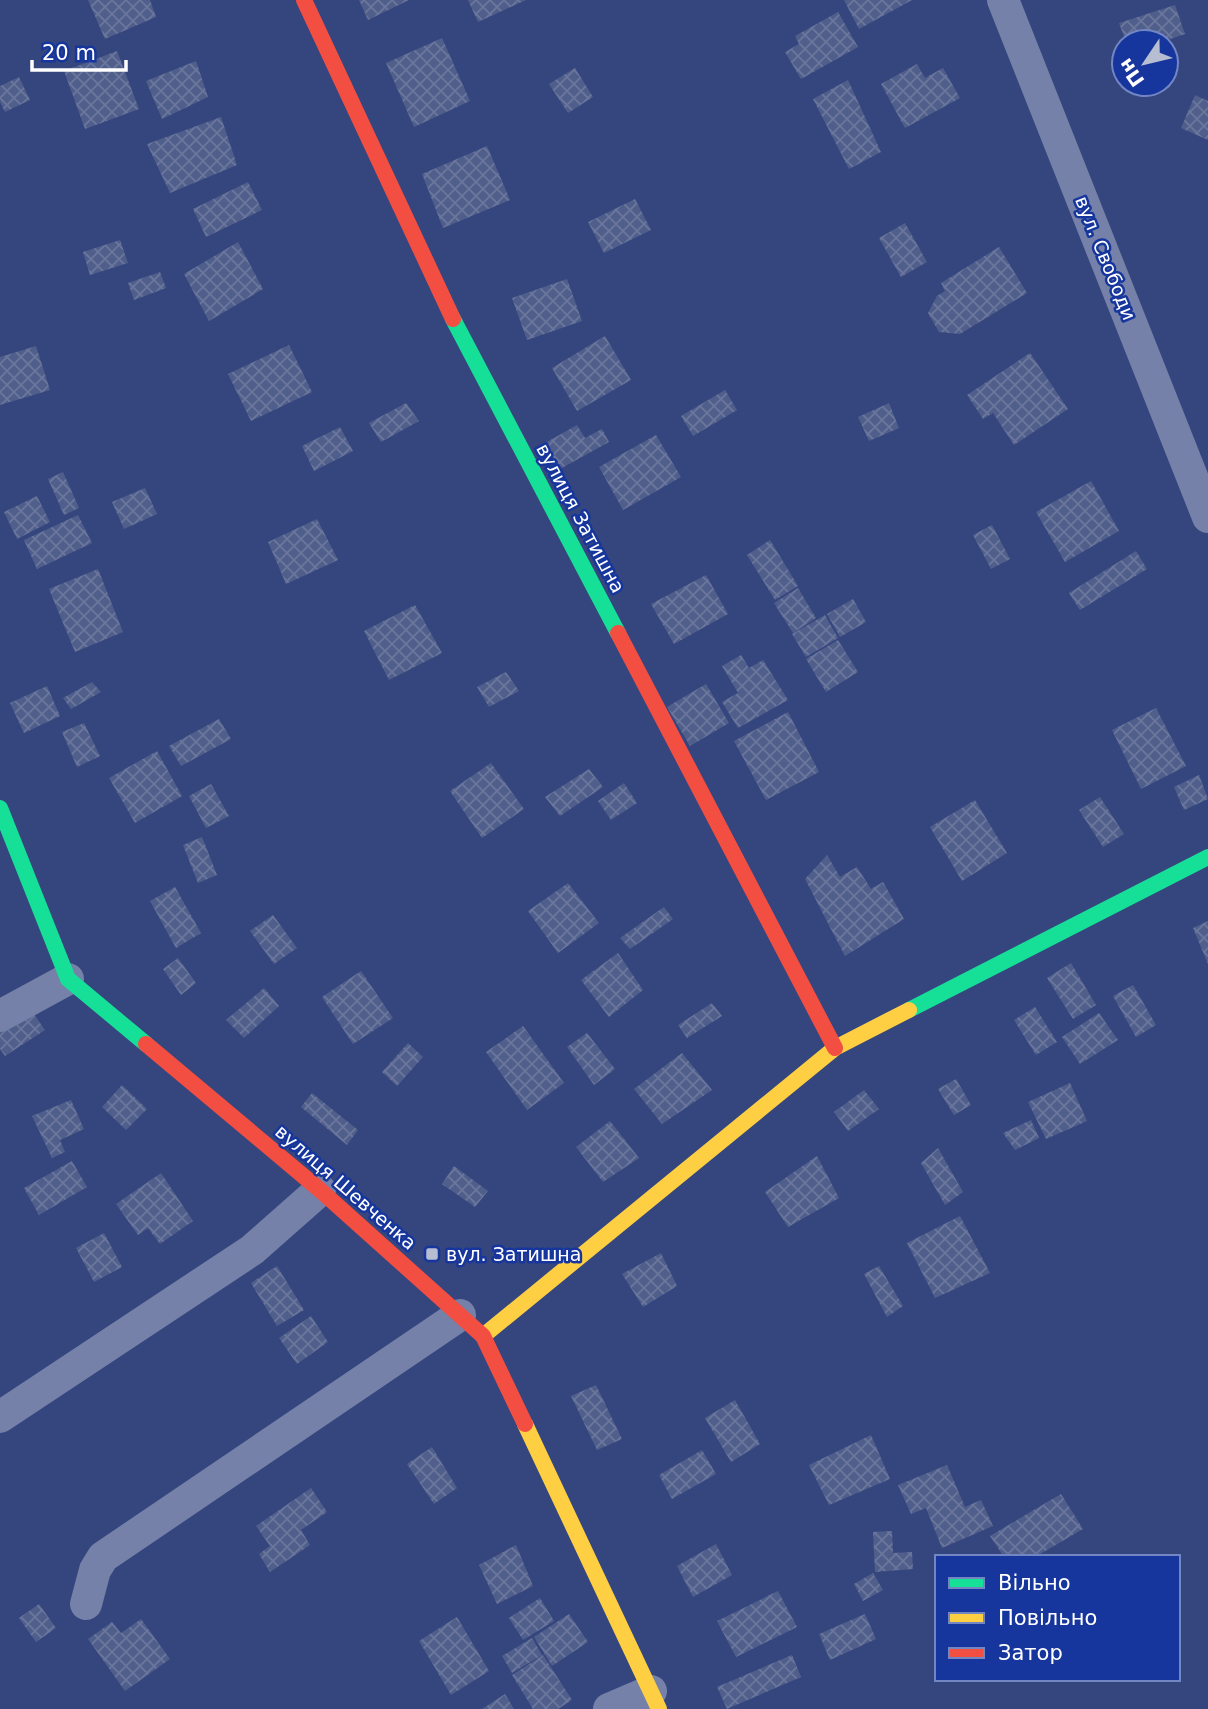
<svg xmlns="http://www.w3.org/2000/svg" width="1208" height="1709" font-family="'DejaVu Sans',sans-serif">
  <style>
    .building { fill: url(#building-cross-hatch) }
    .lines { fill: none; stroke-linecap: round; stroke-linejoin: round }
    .street { stroke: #7581a8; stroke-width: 32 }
    .fast { stroke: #16e098; stroke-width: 16 }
    .slow { stroke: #ffcf43; stroke-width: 16 }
    .jam { stroke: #f24e42; stroke-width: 16 }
    .poi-dot { fill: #b8bed2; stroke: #16369d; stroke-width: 2.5 }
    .labels { text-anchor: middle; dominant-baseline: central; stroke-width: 5; stroke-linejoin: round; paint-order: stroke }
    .street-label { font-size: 19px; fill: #fff; stroke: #16369d }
    .poi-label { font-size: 19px; fill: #fff; stroke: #16369d; text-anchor: start }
  </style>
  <defs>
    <pattern id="building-cross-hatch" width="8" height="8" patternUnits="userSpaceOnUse" patternTransform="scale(1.75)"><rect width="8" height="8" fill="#505e8b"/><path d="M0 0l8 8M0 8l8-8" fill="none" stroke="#6a769c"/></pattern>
  </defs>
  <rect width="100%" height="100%" fill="#35467e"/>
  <path class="building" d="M 88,0 L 150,0 L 156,17 L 105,39 Z
    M 359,0 L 409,0 L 368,20 Z
    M 468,0 L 526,0 L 478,22 Z
    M 844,0 L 912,0 L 859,29 Z
    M 1175,5 L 1185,34 L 1162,42 L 1126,42 L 1119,23 Z
    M 838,12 L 858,47 L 801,79 L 785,52 L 799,44 L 795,36 Z
    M 442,38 L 470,101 L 414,127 L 386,63 Z
    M 117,51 L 139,109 L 85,129 L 64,71 Z
    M 196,61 L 208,97 L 162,119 L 146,81 Z
    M 917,64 L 925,78 L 943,68 L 960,98 L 905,128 L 881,84 Z
    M 575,68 L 593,97 L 568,113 L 549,84 Z
    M 19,77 L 30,100 L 5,112 L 0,102 L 0,86 Z
    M 848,80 L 881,152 L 849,169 L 813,99 Z
    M 1195,95 L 1208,101 L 1208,140 L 1181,128 Z
    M 221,117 L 237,165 L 170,193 L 147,144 Z
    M 487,146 L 510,200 L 443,228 L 422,174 Z
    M 248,182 L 262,210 L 206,237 L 193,209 Z
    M 635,199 L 651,230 L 604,253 L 588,222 Z
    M 905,223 L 927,262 L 901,277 L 879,238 Z
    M 120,240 L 128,263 L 90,275 L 83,252 Z
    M 238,242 L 263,289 L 209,321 L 184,274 Z
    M 999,247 L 1027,293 L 960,334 L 939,332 L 928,313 L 937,296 L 945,291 L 941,283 Z
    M 160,272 L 166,288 L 134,300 L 128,283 Z
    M 567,279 L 582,321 L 527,340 L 512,298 Z
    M 605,336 L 631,380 L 577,411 L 552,368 Z
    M 289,345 L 312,392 L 251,421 L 228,374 Z
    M 36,346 L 50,390 L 0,405 L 0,357 Z
    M 1030,353 L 1068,409 L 1014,445 L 993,413 L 983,419 L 967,395 Z
    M 725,390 L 737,410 L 693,436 L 681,416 Z
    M 406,403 L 419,421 L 381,442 L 369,423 Z
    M 889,403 L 899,428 L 869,441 L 858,417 Z
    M 577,425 L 585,438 L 602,429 L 609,442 L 560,469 L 545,443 Z
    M 340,427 L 353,451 L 314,471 L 302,446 Z
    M 656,435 L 681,477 L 623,510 L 599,467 Z
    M 63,472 L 79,508 L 64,515 L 48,479 Z
    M 1091,481 L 1119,531 L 1065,562 L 1036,512 Z
    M 145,488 L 157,514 L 124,529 L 112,502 Z
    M 37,496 L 50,522 L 17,539 L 4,512 Z
    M 78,515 L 92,543 L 37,569 L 24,540 Z
    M 317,519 L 338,560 L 286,584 L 268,542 Z
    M 992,525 L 1010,559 L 991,569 L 973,535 Z
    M 770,540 L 798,586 L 775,600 L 747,555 Z
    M 1136,551 L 1147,569 L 1080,610 L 1069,593 Z
    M 98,569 L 123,632 L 75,652 L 49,589 Z
    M 706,575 L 728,614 L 674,644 L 651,604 Z
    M 798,588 L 816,618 L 793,633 L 774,603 Z
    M 853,599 L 866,622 L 840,637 L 827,614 Z
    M 415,605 L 442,653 L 389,680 L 364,631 Z
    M 825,615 L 838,638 L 806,657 L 792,634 Z
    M 838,640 L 858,672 L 826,692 L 806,659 Z
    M 741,655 L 749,668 L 763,660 L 788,700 L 738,728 L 722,702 L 738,693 L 722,666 Z
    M 506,672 L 519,691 L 489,707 L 477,687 Z
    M 92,682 L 101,692 L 71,709 L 63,698 Z
    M 706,684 L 729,723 L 690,746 L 667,707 Z
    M 47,686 L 60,716 L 24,733 L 10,703 Z
    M 1156,708 L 1186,766 L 1141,789 L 1112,730 Z
    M 788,712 L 819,772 L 766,800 L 734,741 Z
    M 219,719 L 231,739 L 181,766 L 169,746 Z
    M 84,723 L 100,756 L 77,767 L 62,732 Z
    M 157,751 L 182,796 L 135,823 L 109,778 Z
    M 491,763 L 524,809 L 482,838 L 450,791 Z
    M 589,769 L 603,787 L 560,816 L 545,797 Z
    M 1199,775 L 1208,799 L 1184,810 L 1174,787 Z
    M 624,783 L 637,803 L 611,820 L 598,801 Z
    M 211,784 L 229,816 L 206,828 L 189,796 Z
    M 1100,797 L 1124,834 L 1103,847 L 1079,810 Z
    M 975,800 L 1007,853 L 962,881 L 930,827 Z
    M 202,837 L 217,875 L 198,883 L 183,845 Z
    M 827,855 L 840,877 L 857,867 L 871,889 L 883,882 L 904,919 L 845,956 L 805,879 Z
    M 568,883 L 599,923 L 558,953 L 528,911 Z
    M 175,887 L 201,933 L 176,948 L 150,901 Z
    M 664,907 L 673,919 L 630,949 L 620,938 Z
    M 273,915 L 297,948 L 274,964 L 250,931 Z
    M 1208,921 L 1208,964 L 1193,928 Z
    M 618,953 L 643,990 L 609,1017 L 581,980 Z
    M 178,958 L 196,983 L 181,995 L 163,969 Z
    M 1071,963 L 1096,1005 L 1073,1019 L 1047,978 Z
    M 361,971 L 393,1018 L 353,1044 L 322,997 Z
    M 1133,985 L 1156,1025 L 1136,1037 L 1113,996 Z
    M 264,988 L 279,1006 L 244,1038 L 226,1020 Z
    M 712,1003 L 722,1016 L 687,1038 L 678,1025 Z
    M 1035,1007 L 1057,1042 L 1036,1055 L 1014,1020 Z
    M 31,1010 L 45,1030 L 5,1056 L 0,1049 L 0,1031 Z
    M 1099,1013 L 1118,1040 L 1080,1064 L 1062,1037 Z
    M 523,1026 L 564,1083 L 527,1110 L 486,1052 Z
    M 587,1033 L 615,1069 L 594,1085 L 567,1047 Z
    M 408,1043 L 423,1057 L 397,1086 L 382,1072 Z
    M 682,1053 L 712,1090 L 662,1124 L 634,1089 Z
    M 956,1079 L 971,1105 L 954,1115 L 938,1089 Z
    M 1070,1083 L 1087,1121 L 1046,1139 L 1028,1102 Z
    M 122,1085 L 147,1109 L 126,1130 L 102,1107 Z
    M 864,1090 L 879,1109 L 848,1131 L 834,1112 Z
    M 312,1093 L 358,1130 L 347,1145 L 301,1107 Z
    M 71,1100 L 84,1129 L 60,1140 L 65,1152 L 52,1158 L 32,1116 Z
    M 1031,1120 L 1039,1138 L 1015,1150 L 1003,1133 Z
    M 610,1121 L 639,1158 L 603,1182 L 576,1147 Z
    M 938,1148 L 963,1192 L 945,1205 L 921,1163 Z
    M 817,1156 L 839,1198 L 788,1227 L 765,1192 Z
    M 72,1161 L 87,1187 L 39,1215 L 24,1188 Z
    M 454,1166 L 488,1191 L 475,1207 L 442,1184 Z
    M 161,1173 L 193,1221 L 160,1244 L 148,1228 L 138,1235 L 116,1204 Z
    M 960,1216 L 990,1273 L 935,1298 L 907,1243 Z
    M 104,1233 L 122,1267 L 94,1282 L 76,1248 Z
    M 661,1253 L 677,1286 L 643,1307 L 622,1274 Z
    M 277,1266 L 304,1310 L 277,1326 L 251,1283 Z
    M 879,1266 L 903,1306 L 887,1317 L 864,1274 Z
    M 311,1316 L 328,1342 L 297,1364 L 279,1338 Z
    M 596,1385 L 622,1439 L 597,1450 L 571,1396 Z
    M 735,1400 L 760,1444 L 731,1462 L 705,1418 Z
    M 871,1435 L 890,1479 L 829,1505 L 809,1465 Z
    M 432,1447 L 457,1488 L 434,1504 L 407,1464 Z
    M 702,1450 L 716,1474 L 672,1499 L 659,1475 Z
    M 947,1465 L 965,1507 L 981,1500 L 993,1526 L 942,1548 L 926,1508 L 911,1514 L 898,1485 Z
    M 311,1488 L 327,1512 L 301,1530 L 310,1545 L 270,1572 L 259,1554 L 270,1546 L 256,1526 Z
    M 1061,1494 L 1083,1529 L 1035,1557 L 1004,1557 L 990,1536 Z
    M 892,1531 L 893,1553 L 912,1552 L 913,1569 L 875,1572 L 873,1532 Z
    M 716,1544 L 732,1575 L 693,1597 L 677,1566 Z
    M 516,1545 L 533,1586 L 497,1604 L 479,1565 Z
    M 873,1573 L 883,1590 L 863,1601 L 854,1584 Z
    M 778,1591 L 797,1627 L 736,1657 L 717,1621 Z
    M 540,1598 L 554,1621 L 523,1640 L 509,1618 Z
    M 39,1604 L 56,1628 L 36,1642 L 19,1618 Z
    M 569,1614 L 588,1642 L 552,1666 L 534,1637 Z
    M 865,1614 L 876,1639 L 830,1660 L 819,1634 Z
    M 457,1617 L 489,1671 L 451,1695 L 419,1641 Z
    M 141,1619 L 170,1659 L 125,1691 L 88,1639 L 112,1622 L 121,1633 Z
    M 532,1638 L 542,1655 L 512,1673 L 502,1656 Z
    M 543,1655 L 572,1700 L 558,1709 L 533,1709 L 512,1675 Z
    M 792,1655 L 801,1677 L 727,1709 L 717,1687 Z
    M 505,1694 L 514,1709 L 482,1709 Z"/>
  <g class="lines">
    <path class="street" d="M 1003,0 L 1208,517
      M 0,1016 L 68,979
      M 0,1417 L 252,1250 L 320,1190
      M 86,1604 L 95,1570 L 103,1557 L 460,1315
      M 609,1709 L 651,1691"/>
    <path class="fast" d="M 453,319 L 618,633
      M 0,808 L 68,979 L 146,1044
      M 909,1010 L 1208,857"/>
    <path class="slow" d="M 483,1336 L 835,1048 L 909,1010
      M 525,1424 L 659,1709"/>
    <path class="jam" d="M 304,0 L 453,319
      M 618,633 L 835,1048
      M 146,1044 L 320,1190 L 483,1336 L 525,1424"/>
  </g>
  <rect class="poi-dot" x="425" y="1247" width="14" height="14" rx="3.5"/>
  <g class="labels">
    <g class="street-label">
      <text transform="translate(1106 258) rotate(68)">вул. Свободи</text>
      <text transform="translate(581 518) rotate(62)">вулиця Затишна</text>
      <text transform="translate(346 1187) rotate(41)">вулиця Шевченка</text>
    </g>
    <g class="poi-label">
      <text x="446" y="1254">вул. Затишна</text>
    </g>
  </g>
  <rect x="935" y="1555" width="245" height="126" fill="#16369d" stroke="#7386c4" stroke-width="2"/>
  <rect x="949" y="1578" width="35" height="10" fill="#16e098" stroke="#7386c4" stroke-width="2"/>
  <text x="998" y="1590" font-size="21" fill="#ffffff">Вільно</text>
  <rect x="949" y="1613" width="35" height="10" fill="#ffcf43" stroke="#7386c4" stroke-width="2"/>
  <text x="998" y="1625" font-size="21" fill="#ffffff">Повільно</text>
  <rect x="949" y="1648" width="35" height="10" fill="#f24e42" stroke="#7386c4" stroke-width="2"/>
  <text x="998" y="1660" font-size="21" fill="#ffffff">Затор</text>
  <g transform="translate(1145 63) rotate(235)"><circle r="33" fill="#16369d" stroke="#7386c4" stroke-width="2"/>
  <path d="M0-5L12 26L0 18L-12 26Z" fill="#b8bed2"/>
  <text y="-10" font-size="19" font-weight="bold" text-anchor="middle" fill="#ffffff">Пн</text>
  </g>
  <path d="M32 60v10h94v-10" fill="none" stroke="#ffffff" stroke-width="3.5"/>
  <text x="42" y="60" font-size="21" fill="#ffffff" stroke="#16369d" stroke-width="5" paint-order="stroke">20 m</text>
</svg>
